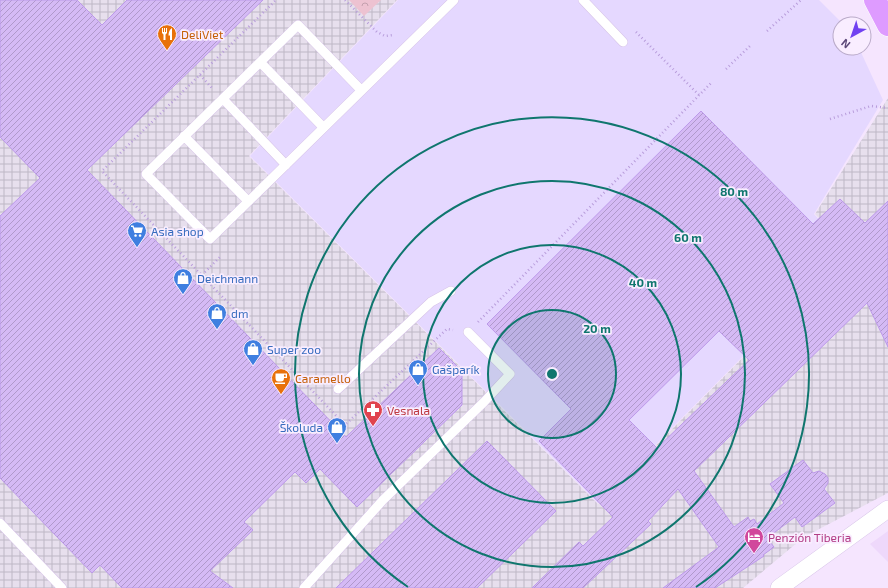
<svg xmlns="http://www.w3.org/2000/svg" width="888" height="588" font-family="'Exo 2',sans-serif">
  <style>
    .residential { fill: #eed8fb }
    .commercial { fill: #e5d8ff }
    .industrial { fill: url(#industrial-grid) }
    .forest { fill: url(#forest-crowns) }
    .building { fill: url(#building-hatch); stroke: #bc99e9; fill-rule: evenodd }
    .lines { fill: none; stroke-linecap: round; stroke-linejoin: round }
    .lane-casing { stroke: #d7c4e8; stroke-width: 10 }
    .street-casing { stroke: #d7c4e8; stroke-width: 18 }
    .primary-casing { stroke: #fff; stroke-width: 23 }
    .path { stroke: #b89ddb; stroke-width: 2.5; stroke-dasharray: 1 3; stroke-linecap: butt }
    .lane { stroke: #fff; stroke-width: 9 }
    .street { stroke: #fff; stroke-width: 17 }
    .primary { stroke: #de9bff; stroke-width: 22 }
    .ring { fill: none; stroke: #0f766e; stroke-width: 2 }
    .labels { text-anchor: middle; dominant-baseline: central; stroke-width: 3.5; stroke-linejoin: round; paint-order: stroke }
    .food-label { font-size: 12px; fill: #c56008; stroke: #f9edff; text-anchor: start }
    .shop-label { font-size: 12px; fill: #366cbe; stroke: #f9edff; text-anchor: start }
    .health-label { font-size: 12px; fill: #be3a42; stroke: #f9edff; text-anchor: start }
    .hotel-label { font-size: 12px; fill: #b23c85; stroke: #f9edff; text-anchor: start }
    .centre { fill: #0f766e; stroke: #f9edff; stroke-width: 2 }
    .ring-label { font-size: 12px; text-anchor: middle; font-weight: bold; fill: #0f766e; stroke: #f9edff; stroke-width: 3.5; stroke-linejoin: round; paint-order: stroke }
  </style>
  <defs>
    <pattern id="industrial-grid" width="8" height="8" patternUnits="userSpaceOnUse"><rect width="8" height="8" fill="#e7dfed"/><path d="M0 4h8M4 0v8" fill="none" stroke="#beb7c5"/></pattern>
    <pattern id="forest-crowns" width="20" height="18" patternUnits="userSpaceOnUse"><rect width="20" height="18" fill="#edc2d1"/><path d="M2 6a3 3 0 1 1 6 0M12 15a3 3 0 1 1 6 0" fill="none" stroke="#c3a0ae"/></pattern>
    <pattern id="building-hatch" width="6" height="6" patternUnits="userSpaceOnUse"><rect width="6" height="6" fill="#d5baf5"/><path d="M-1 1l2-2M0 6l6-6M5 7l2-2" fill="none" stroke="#b099cb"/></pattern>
  </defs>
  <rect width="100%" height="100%" fill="#f5e5fe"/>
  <path class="residential" d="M 888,531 L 888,562 L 870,544 Z"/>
  <path class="commercial" d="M 398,0 L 819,0 L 843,24 L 840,24 L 840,48 L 859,48 L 883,100 L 814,214 L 848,250 L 598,503 L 250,156 Z"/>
  <path class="industrial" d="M 0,0 L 397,0 L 249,156 L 598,504 L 849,250 L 815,214 L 888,98 L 888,493 L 804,537 L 743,588 L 0,588 Z"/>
  <path class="forest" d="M 349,0 L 381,0 L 364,16 Z"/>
  <path class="building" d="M 0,0 L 77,0 L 102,25 L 127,0 L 263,0 L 87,170 L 346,437 L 439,348 L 462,371 L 462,405 L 357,507 L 320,469 L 306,483 L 295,472 L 244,522 L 253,530 L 210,571 L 233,588 L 122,588 L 100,565 L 92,573 L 0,478 L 0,216 L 40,178 L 0,137 Z
    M 701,111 L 813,224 L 840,199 L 865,223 L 888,201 L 888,347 L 867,303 L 694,471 L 734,527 L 748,517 L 750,521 L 754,519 L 757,524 L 784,503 L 770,484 L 803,460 L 813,473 L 819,471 L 825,474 L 828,478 L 828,483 L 824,489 L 835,503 L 802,527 L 795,517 L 767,538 L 774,547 L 763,555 L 764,556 L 715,588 L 663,588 L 719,547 L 678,489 L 648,521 L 651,524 L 583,588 L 532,588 L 579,542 L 583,546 L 613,517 L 539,441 L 571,409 L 487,324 ZM 719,331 L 749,360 L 657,448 L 629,420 Z
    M 487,441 L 556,511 L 477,588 L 336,588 Z"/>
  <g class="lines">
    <defs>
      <path id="lane" d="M 583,0 L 623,42
        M 260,62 L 323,127
        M 361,90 L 298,25 L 146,174 L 210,239 L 454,0
        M 223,99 L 286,165
        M 184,136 L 248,201
        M 338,389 L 431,302 L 451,291
        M 0,523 L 62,588
        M 304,588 L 383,500 L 484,402 L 510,374 L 468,332"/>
      <path id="street" d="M 779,588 L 888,509"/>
      <path id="primary" d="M 875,0 L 888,25"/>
    </defs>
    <use href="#lane" class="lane-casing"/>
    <use href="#street" class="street-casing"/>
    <use href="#primary" class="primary-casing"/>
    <path class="path" d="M 345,0 L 377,32 L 385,36 L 394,35
      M 275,1 L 102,171 L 345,425 L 447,329 L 453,330
      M 767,31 L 801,0
      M 636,32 L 699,95
      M 726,69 L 751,45
      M 200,75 L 212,88
      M 830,119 L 871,106 L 888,108
      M 202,275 L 220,257
      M 478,322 L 712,82"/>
    <use href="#lane" class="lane"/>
    <use href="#street" class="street"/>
    <use href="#primary" class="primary"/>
  </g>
  <circle cx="552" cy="374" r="64" fill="#0f766e" fill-opacity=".12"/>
  <g class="ring">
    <circle cx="552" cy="374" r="64"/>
    <circle cx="552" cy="374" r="129"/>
    <circle cx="552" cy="374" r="193"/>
    <path d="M408 587A257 257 0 1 1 696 587"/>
  </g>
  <defs>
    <symbol id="restaurant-pin" viewBox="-11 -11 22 30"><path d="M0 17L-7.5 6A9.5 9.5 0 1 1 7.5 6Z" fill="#e8710a" stroke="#f9edff"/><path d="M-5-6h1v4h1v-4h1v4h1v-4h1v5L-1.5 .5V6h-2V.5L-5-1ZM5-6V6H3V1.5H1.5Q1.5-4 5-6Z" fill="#fff"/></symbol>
    <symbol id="supermarket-pin" viewBox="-11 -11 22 30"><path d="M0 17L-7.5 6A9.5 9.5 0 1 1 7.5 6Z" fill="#3f7fe0" stroke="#f9edff"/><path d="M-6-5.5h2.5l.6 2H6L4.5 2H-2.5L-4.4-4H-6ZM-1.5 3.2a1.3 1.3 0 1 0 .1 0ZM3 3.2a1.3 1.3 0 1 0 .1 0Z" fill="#fff"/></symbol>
    <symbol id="shop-pin" viewBox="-11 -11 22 30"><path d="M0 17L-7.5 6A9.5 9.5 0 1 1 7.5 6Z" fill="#3f7fe0" stroke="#f9edff"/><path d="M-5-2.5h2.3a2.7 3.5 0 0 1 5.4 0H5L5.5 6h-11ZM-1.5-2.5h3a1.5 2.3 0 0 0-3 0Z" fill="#fff"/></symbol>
    <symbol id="cafe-pin" viewBox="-11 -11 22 30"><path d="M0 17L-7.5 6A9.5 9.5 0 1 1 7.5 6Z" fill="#e8710a" stroke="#f9edff"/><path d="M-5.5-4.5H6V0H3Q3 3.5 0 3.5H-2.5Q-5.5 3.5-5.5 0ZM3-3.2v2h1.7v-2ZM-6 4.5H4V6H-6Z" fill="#fff"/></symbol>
    <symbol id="pharmacy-pin" viewBox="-11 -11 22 30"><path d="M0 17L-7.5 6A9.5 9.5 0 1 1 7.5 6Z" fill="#e0444e" stroke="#f9edff"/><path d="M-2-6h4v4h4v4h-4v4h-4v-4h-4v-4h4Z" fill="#fff"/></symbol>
    <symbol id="hotel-pin" viewBox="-11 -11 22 30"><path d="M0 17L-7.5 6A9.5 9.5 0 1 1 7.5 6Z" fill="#d1479c" stroke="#f9edff"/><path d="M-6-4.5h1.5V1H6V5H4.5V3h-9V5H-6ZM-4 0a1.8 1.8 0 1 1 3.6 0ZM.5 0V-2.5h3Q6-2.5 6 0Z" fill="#fff"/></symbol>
  </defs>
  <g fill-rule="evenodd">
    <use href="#restaurant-pin" x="156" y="23" width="22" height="30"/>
    <use href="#supermarket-pin" x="126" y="220" width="22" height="30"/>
    <use href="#shop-pin" x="172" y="267" width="22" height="30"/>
    <use href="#shop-pin" x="206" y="302" width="22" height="30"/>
    <use href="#shop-pin" x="242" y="338" width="22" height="30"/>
    <use href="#shop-pin" x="407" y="358" width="22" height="30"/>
    <use href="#cafe-pin" x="270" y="367" width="22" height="30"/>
    <use href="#pharmacy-pin" x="362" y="399" width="22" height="30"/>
    <use href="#shop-pin" x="326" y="416" width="22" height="30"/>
    <use href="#hotel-pin" x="743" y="526" width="22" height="30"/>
  </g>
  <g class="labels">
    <g class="food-label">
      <text x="181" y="34">DeliViet</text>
      <text x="295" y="378">Caramello</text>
    </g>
    <g class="shop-label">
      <text x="151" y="231">Asia shop</text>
      <text x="197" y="278">Deichmann</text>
      <text x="231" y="313">dm</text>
      <text x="267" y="349">Super zoo</text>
      <text x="432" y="369">Gašparík</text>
      <text x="323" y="427" text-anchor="end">Školuda</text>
    </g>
    <g class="health-label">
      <text x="387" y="410">Vesnala</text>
    </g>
    <g class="hotel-label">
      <text x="768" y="537">Penzión Tiberia</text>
    </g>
  </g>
  <circle cx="552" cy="374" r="6" class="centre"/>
  <g class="ring-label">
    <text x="734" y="196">80 m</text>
    <text x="688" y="242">60 m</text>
    <text x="643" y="287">40 m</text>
    <text x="597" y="333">20 m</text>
  </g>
  <g transform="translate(852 36) rotate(220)"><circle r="19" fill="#f9edff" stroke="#baabc9"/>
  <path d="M0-3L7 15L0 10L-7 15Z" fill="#7141f1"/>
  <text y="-6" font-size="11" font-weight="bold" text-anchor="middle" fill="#5c4879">N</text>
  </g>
</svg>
